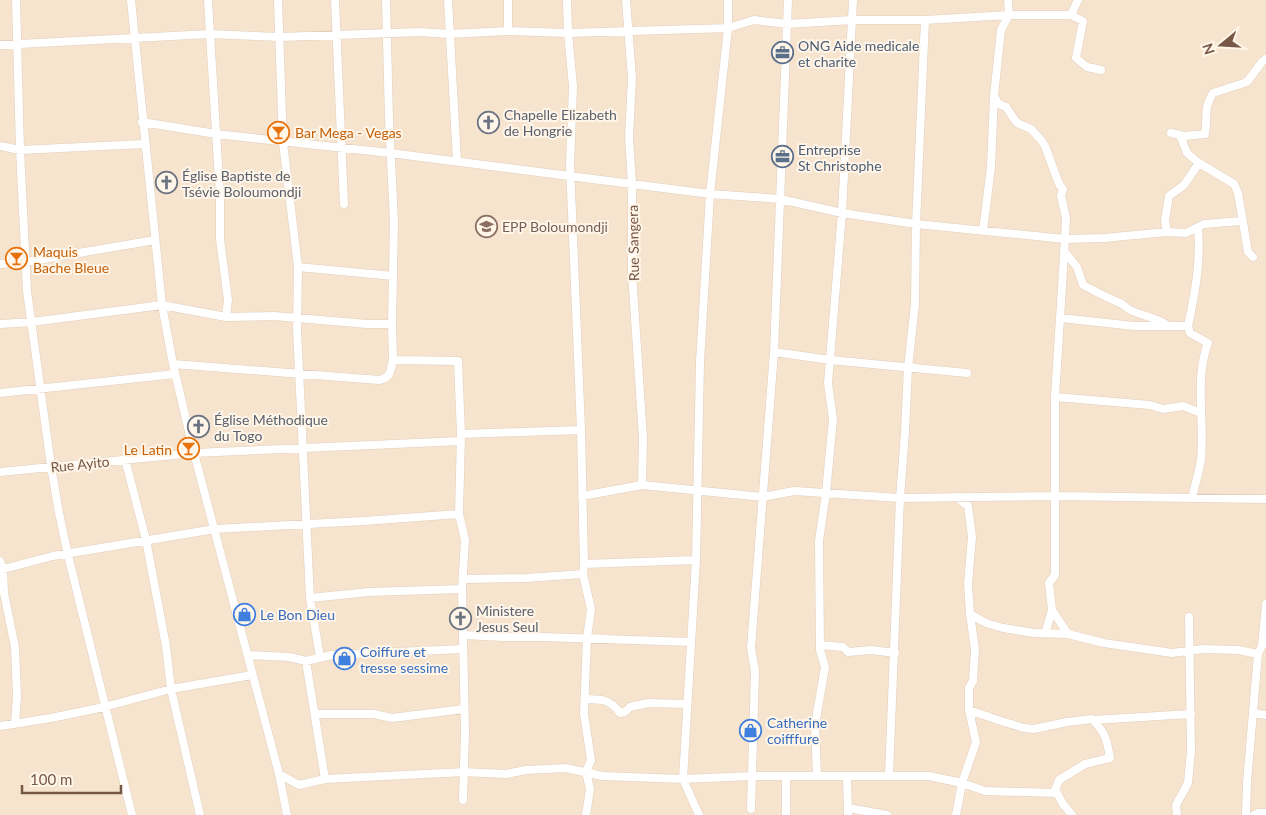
<svg xmlns="http://www.w3.org/2000/svg" width="1266" height="815" font-family="Lato,sans-serif">
  <style>
    .residential { fill: #f6e4cf }
    .lines { fill: none; stroke-linecap: round; stroke-linejoin: round }
    .minor-casing { stroke: #e3cebc; stroke-width: 9 }
    .minor { stroke: #fff; stroke-width: 8 }
    .labels { text-anchor: middle; dominant-baseline: central; stroke-width: 4; stroke-linejoin: round; paint-order: stroke }
    .service-label { font-size: 14px; fill: #4e5e75; stroke: #fff6e9; text-anchor: start }
    .worship-label { font-size: 14px; fill: #5b616d; stroke: #fff6e9; text-anchor: start }
    .food-label { font-size: 14px; fill: #c56008; stroke: #fff6e9; text-anchor: start }
    .education-label { font-size: 14px; fill: #785e54; stroke: #fff6e9; text-anchor: start }
    .street-label { font-size: 14px; fill: #775746; stroke: #fff6e9 }
    .shop-label { font-size: 14px; fill: #366cbe; stroke: #fff6e9; text-anchor: start }
  </style>
  <rect width="100%" height="100%" fill="#fef2e1"/>
  <path class="residential" d="M 0,0 L 1266,0 L 1266,815 L 0,815 Z"/>
  <g class="lines">
    <defs>
      <path id="minor" d="M 16,0 L 20,150 L 27,291 L 51,466 L 59,513 L 68,555 L 132,815
        M 131,0 L 162,305 L 173,364 L 194,453 L 279,774 L 287,815
        M 278,0 L 283,143 L 298,267 L 297,329 L 310,598 L 320,657
        M 335,0 L 344,204
        M 386,0 L 389,119 L 394,222 L 392,324 L 393,360 L 458,361 L 461,434 L 459,514 L 465,540 L 462,589 L 465,731 L 463,800
        M 448,0 L 457,161
        M 508,0 L 508,31
        M 567,0 L 568,33 L 573,86 L 570,165 L 581,430 L 584,564 L 696,560
        M 626,0 L 632,78 L 629,137 L 632,183 L 632,273 L 643,438 L 642,485
        M 1071,15 L 1083,21 L 1076,58 L 1087,67 L 1101,70
        M 0,45 L 210,34 L 208,0
        M 994,96 L 999,104 L 1006,107 L 1017,123 L 1031,129 L 1041,140 L 1045,146 L 1059,184 L 1063,189 L 1061,196 L 1066,218 L 1065,239 L 1104,238 L 1167,232
        M 142,122 L 216,134 L 390,153 L 710,194 L 780,199 L 842,213 L 916,224 L 1065,239 L 1055,397 L 1055,575 L 1049,583 L 1052,610 L 1045,634
        M 1171,133 L 1184,136 L 1205,134 C 1208,116 1203,109 1213,93 L 1247,82 L 1262,62 L 1266,59
        M 1180,135 L 1187,153 L 1199,163 L 1234,184 L 1238,193 L 1248,252 L 1253,257
        M 0,146 L 20,150 L 144,144
        M 1199,163 L 1184,185 L 1169,196 L 1165,220 L 1167,232 L 1186,233 L 1204,224 L 1242,221
        M 983,231 L 991,167 L 994,96 L 1001,30 L 1009,15 L 1008,0
        M 1064,251 L 1077,267 L 1083,285 C 1095,291 1107,298 1120,303 C 1123,304 1126,308 1130,310 C 1142,316 1156,317 1167,325
        M 0,264 L 26,262 L 155,240
        M 298,267 L 393,276
        M 226,317 L 228,300 L 220,239 L 220,196 L 210,34 L 280,37 L 420,32 L 449,34 L 508,31 L 568,33 L 728,28 L 754,20 L 787,24 L 852,20 L 925,20 L 1009,15 L 1071,15 L 1078,0
        M 1061,318 L 1134,326 L 1188,326
        M 0,324 L 32,322 L 162,305 L 226,317 L 274,316 L 367,324 L 392,324
        M 774,352 L 830,360 L 967,373
        M 173,364 L 379,380 C 391,378 390,371 393,360
        M 0,393 L 175,374
        M 1055,397 L 1150,405 L 1163,409 L 1183,406 L 1201,413
        M 461,434 L 581,430
        M 125,459 L 146,540 L 166,646 L 171,689 L 200,815
        M 0,472 L 194,453 L 461,441
        M 582,496 L 642,485 L 763,497 L 794,491 L 900,498 L 1054,496 L 1266,499
        M 956,497 L 968,506 L 972,537 L 968,584 L 970,614 L 975,650 L 973,681 L 969,688 L 969,710 L 976,742 L 962,783 L 956,815
        M 1192,498 C 1195,485 1199,472 1201,460 C 1205,420 1194,381 1208,343 L 1190,333 L 1188,326 C 1195,293 1201,262 1198,229
        M 0,561 L 3,570 L 4,593 L 15,647 L 17,696 L 15,724
        M 584,564 L 583,574 L 591,609 L 587,638 L 584,714 L 591,760 L 586,772 L 590,789 L 586,815
        M 0,570 L 53,556 L 215,529 L 364,521 L 459,514
        M 464,579 L 526,578 L 583,574
        M 310,598 L 369,592 L 462,589
        M 1052,610 L 1068,634
        M 970,614 L 986,623 L 1003,628 L 1034,633 L 1068,634 L 1104,643 L 1172,653 L 1204,649 L 1238,650 L 1258,654
        M 463,635 L 504,637 L 543,637 L 691,642
        M 820,645 L 843,647 L 848,652 L 872,650 L 895,653
        M 248,655 L 289,657 L 306,661 L 332,655 L 463,649
        M 306,661 L 325,779
        M 585,699 C 601,699 610,699 620,713 L 625,712 L 630,707 L 648,703 L 687,704
        M 969,710 L 1001,721 L 1024,728 L 1034,729 L 1067,722 L 1092,719 C 1105,732 1107,739 1110,758 L 1085,764 L 1059,780 L 1054,793
        M 1253,713 L 1266,715
        M 316,714 L 374,714 L 392,718 L 464,709
        M 1093,720 L 1191,714
        M 0,726 L 51,718 L 104,707 L 171,689 L 252,675
        M 279,774 L 299,785 L 325,779 L 464,772 L 506,774 L 526,770 L 566,768 L 602,776 L 683,779 L 752,776 L 889,776 L 900,498 L 905,432 L 908,368 L 915,304 L 916,224 L 925,20
        M 786,776 L 786,815
        M 817,776 L 815,725 L 825,667 L 820,650 L 819,541 L 826,493 L 833,419 L 828,383 L 842,213 L 853,0
        M 847,776 L 848,815
        M 889,776 L 929,776 L 962,783 L 985,791 L 1057,793 L 1063,804 L 1072,815
        M 848,808 L 887,815
        M 751,809 L 755,671 L 751,648 L 774,352 L 788,0
        M 699,815 L 683,779 L 696,560 L 700,362 L 710,194 L 728,28 L 728,0
        M 1177,815 L 1176,805 L 1188,783 L 1191,751 L 1189,617
        M 1246,815 L 1247,782 L 1258,654 L 1262,646 L 1266,604
        M 1254,815 L 1258,813 L 1266,813"/>
    </defs>
    <use href="#minor" class="minor-casing"/>
    <use href="#minor" class="minor"/>
  </g>
  <defs>
    <symbol id="office-ring" viewBox="-11 -11 22 22"><circle r="9.5" fill="#fff6e9" stroke="#5c6f8a" stroke-width="1.5"/><path d="M-6-3h4V-5.5h4V-3h4V5H-6ZM-1-4.5V-3h2v-1.5ZM-6 0V1H6V0Z" fill="#5c6f8a"/></symbol>
    <symbol id="church-ring" viewBox="-11 -11 22 22"><circle r="9.5" fill="#fff6e9" stroke="#6b7280" stroke-width="1.5"/><path d="M-1.2-6h2.4v3.5h3.3v2.4h-3.3V6h-2.4V-.1h-3.3v-2.4h3.3Z" fill="#6b7280"/></symbol>
    <symbol id="bar-ring" viewBox="-11 -11 22 22"><circle r="9.5" fill="#fff6e9" stroke="#e8710a" stroke-width="1.5"/><path d="M-6-5H6L.8 .8V4.5H3.5V6h-7V4.5H-.8V.8Z" fill="#e8710a"/></symbol>
    <symbol id="school-ring" viewBox="-11 -11 22 22"><circle r="9.5" fill="#fff6e9" stroke="#8d6e63" stroke-width="1.5"/><path d="M0-5L7-2L0 1L-7-2ZM-4 1L0 2.5L4 1V4Q0 6-4 4Z" fill="#8d6e63"/></symbol>
    <symbol id="shop-ring" viewBox="-11 -11 22 22"><circle r="9.5" fill="#fff6e9" stroke="#3f7fe0" stroke-width="1.5"/><path d="M-5-2.5h2.3a2.7 3.5 0 0 1 5.4 0H5L5.5 6h-11ZM-1.5-2.5h3a1.5 2.3 0 0 0-3 0Z" fill="#3f7fe0"/></symbol>
  </defs>
  <g fill-rule="evenodd">
    <use href="#office-ring" x="770" y="40" width="25" height="25"/>
    <use href="#church-ring" x="476" y="110" width="25" height="25"/>
    <use href="#bar-ring" x="266" y="120" width="25" height="25"/>
    <use href="#office-ring" x="770" y="144" width="25" height="25"/>
    <use href="#church-ring" x="154" y="170" width="25" height="25"/>
    <use href="#school-ring" x="474" y="214" width="25" height="25"/>
    <use href="#bar-ring" x="4" y="246" width="25" height="25"/>
    <use href="#church-ring" x="186" y="414" width="25" height="25"/>
    <use href="#bar-ring" x="176" y="436" width="25" height="25"/>
    <use href="#shop-ring" x="232" y="602" width="25" height="25"/>
    <use href="#church-ring" x="448" y="606" width="25" height="25"/>
    <use href="#shop-ring" x="332" y="646" width="25" height="25"/>
    <use href="#shop-ring" x="738" y="718" width="25" height="25"/>
  </g>
  <g class="labels">
    <g class="service-label">
      <text x="798" y="45">ONG Aide medicale<tspan x="798" dy="16">et charite</tspan></text>
      <text x="798" y="149">Entreprise<tspan x="798" dy="16">St Christophe</tspan></text>
    </g>
    <g class="worship-label">
      <text x="504" y="114">Chapelle Elizabeth<tspan x="504" dy="16">de Hongrie</tspan></text>
      <text x="182" y="175">Église Baptiste de<tspan x="182" dy="16">Tsévie Boloumondji</tspan></text>
      <text x="214" y="419">Église Méthodique<tspan x="214" dy="16">du Togo</tspan></text>
      <text x="476" y="610">Ministere<tspan x="476" dy="16">Jesus Seul</tspan></text>
    </g>
    <g class="food-label">
      <text x="295" y="132">Bar Mega - Vegas</text>
      <text x="33" y="251">Maquis<tspan x="33" dy="16">Bache Bleue</tspan></text>
      <text x="172" y="449" text-anchor="end">Le Latin</text>
    </g>
    <g class="education-label">
      <text x="502" y="226">EPP Boloumondji</text>
    </g>
    <g class="street-label">
      <text transform="translate(633 243) rotate(-91)">Rue Sangera</text>
      <text transform="translate(80 464) rotate(-6)">Rue Ayito</text>
    </g>
    <g class="shop-label">
      <text x="260" y="614">Le Bon Dieu</text>
      <text x="360" y="651">Coiffure et<tspan x="360" dy="16">tresse sessime</tspan></text>
      <text x="767" y="722">Catherine<tspan x="767" dy="16">coifffure</tspan></text>
    </g>
  </g>
  <g transform="translate(1221 45) rotate(252)" stroke="#fff6e9" stroke-width="4" paint-order="stroke">
  <path d="M0-4L9 19L0 12L-9 19Z" fill="#775746"/>
  <text y="-8" font-size="14" font-weight="bold" text-anchor="middle" fill="#775746">N</text>
  </g>
  <path d="M22 785v8h99v-8" fill="none" stroke="#775746" stroke-width="2.5"/>
  <text x="30" y="785" font-size="15" fill="#775746" stroke="#fff6e9" stroke-width="4" paint-order="stroke">100 m</text>
</svg>
